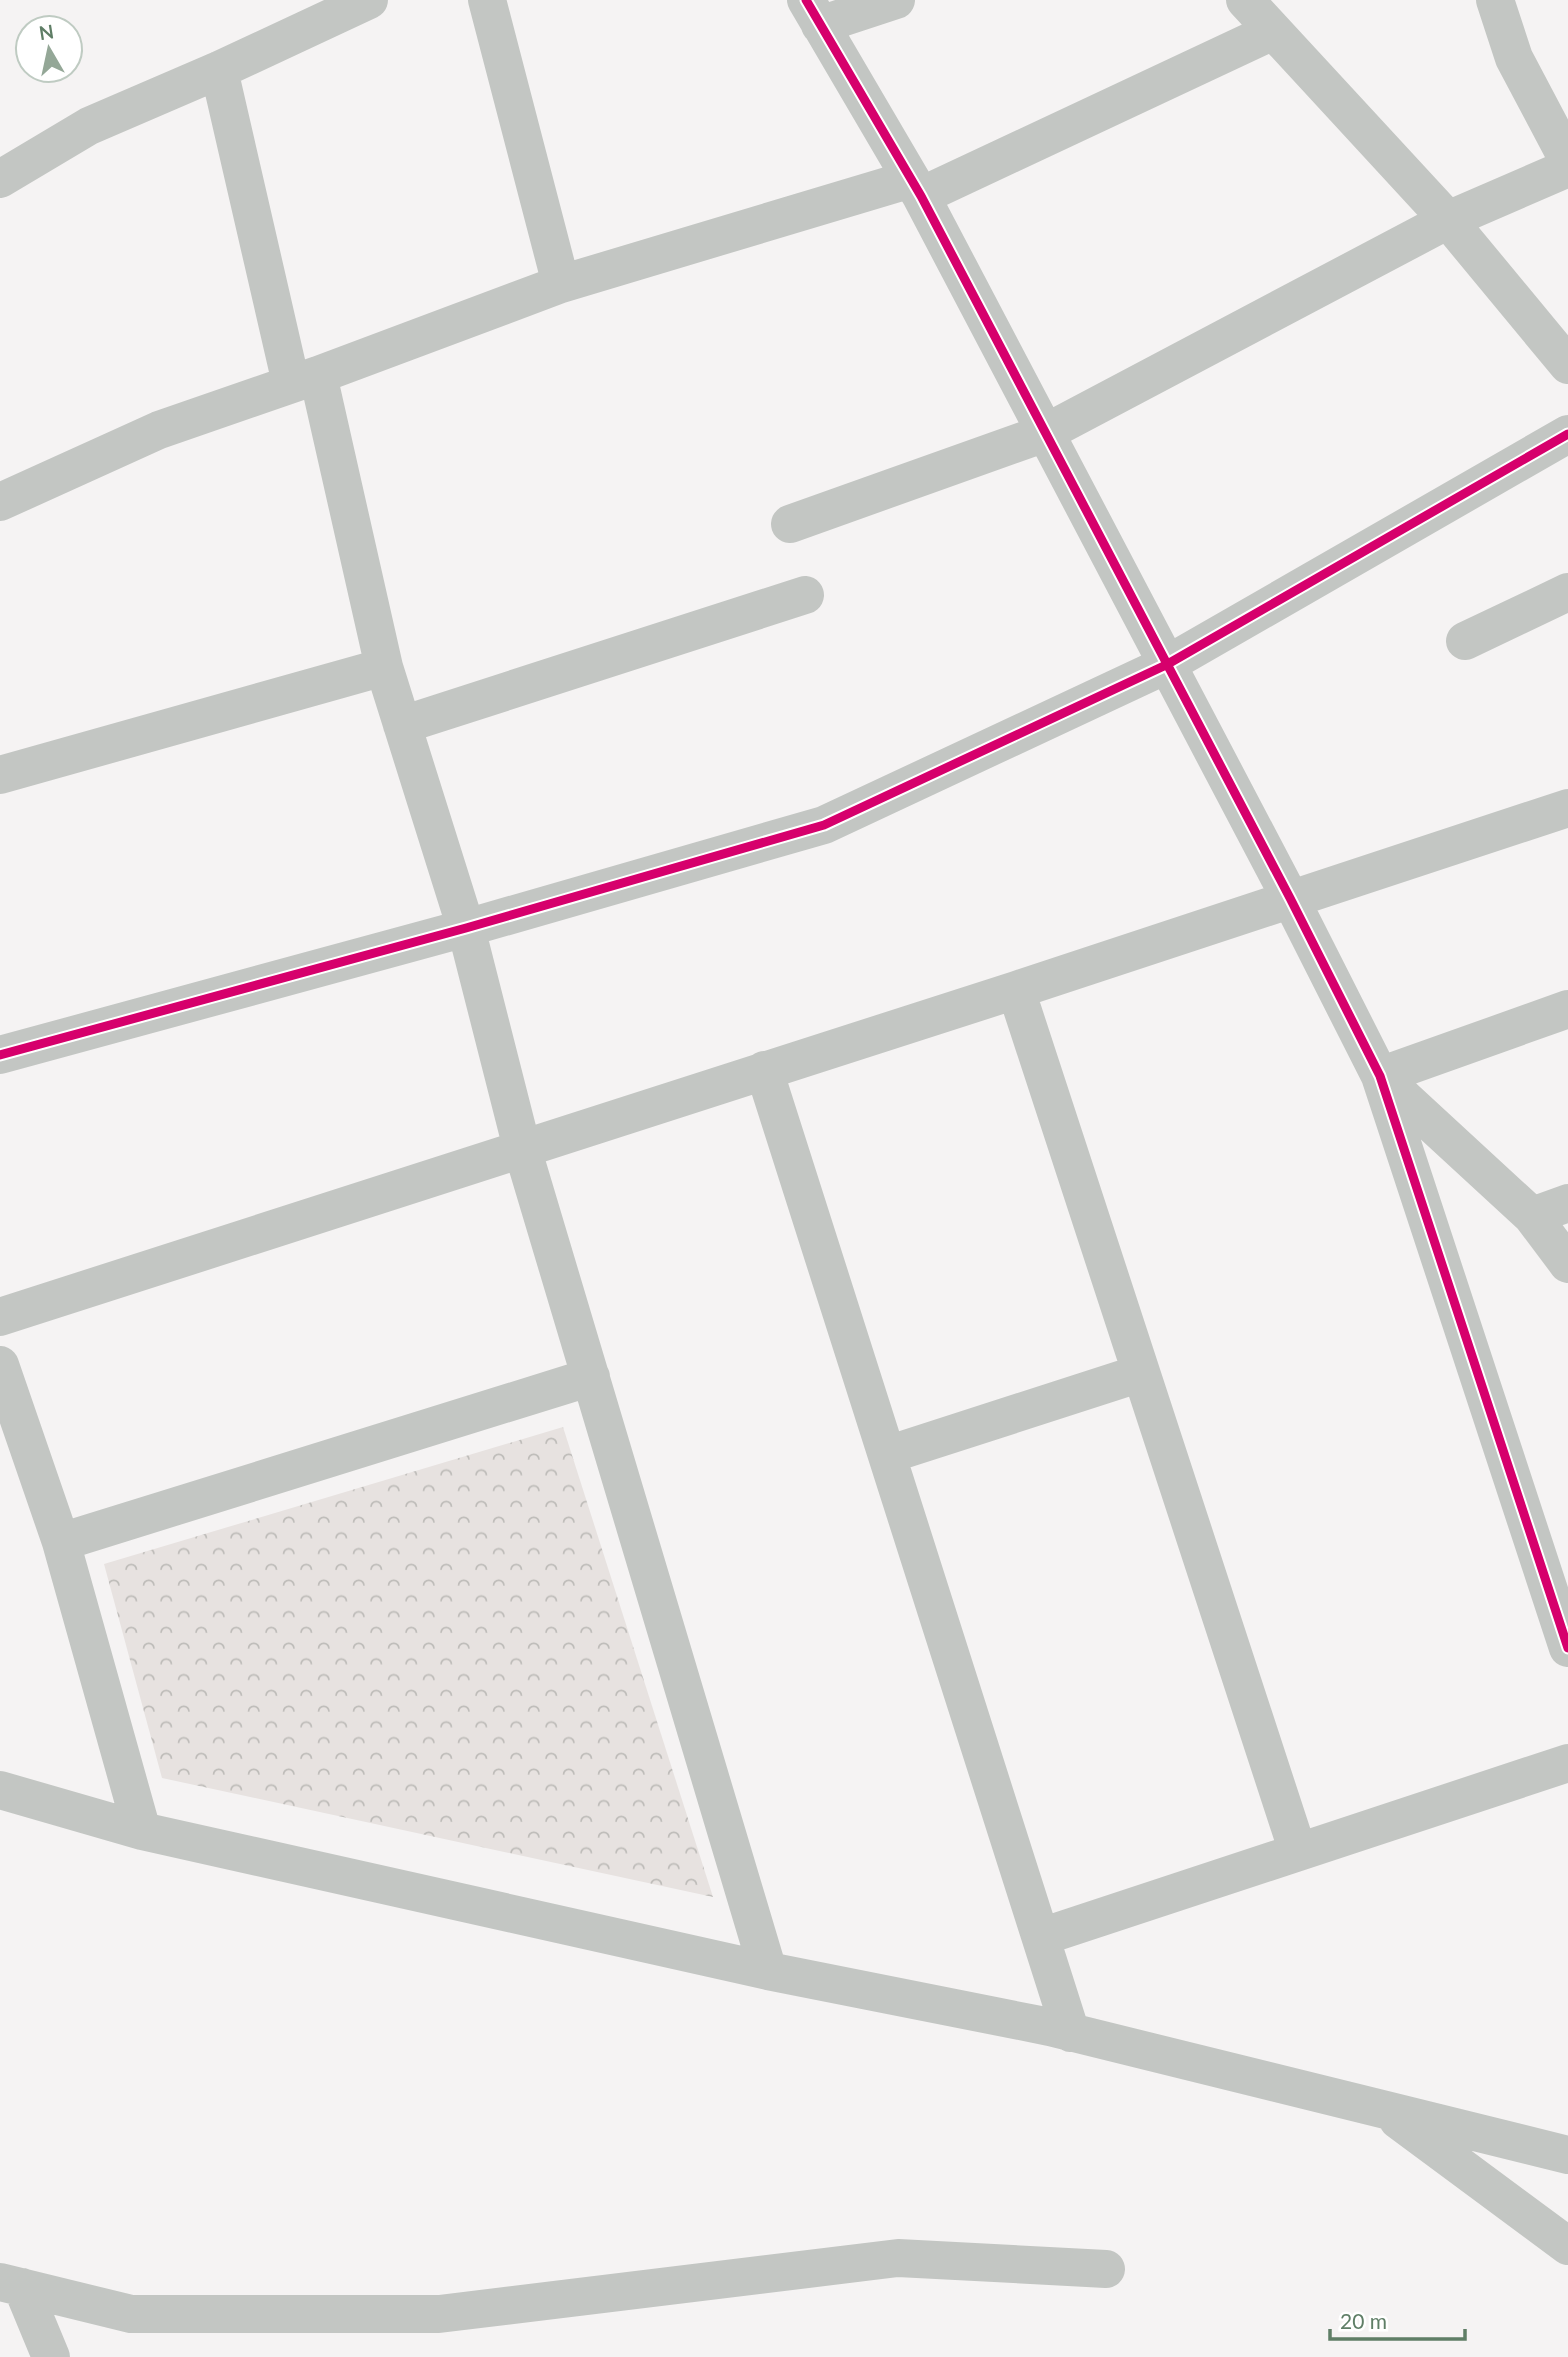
<svg xmlns="http://www.w3.org/2000/svg" width="1568" height="2357" font-family="Lato,sans-serif">
  <style>
    .park { fill: url(#park-crowns) }
    .lines { fill: none; stroke-linecap: round; stroke-linejoin: round }
    .street { stroke: #c3c6c3; stroke-width: 38 }
    .cycleway-casing { stroke: #fff; stroke-width: 13 }
    .cycleway { stroke: #d6006c; stroke-width: 9 }
  </style>
  <defs>
    <pattern id="park-crowns" width="20" height="18" patternUnits="userSpaceOnUse" patternTransform="scale(1.75)"><rect width="20" height="18" fill="#e7e2e0"/><path d="M2 6a3 3 0 1 1 6 0M12 15a3 3 0 1 1 6 0" fill="none" stroke="#bebcb9"/></pattern>
  </defs>
  <rect width="100%" height="100%" fill="#f5f3f3"/>
  <path class="park" d="M 563,1427 L 713,1897 L 162,1778 L 104,1564 Z"/>
  <g class="lines">
    <path class="street" d="M 487,0 L 561,284
      M 806,0 L 921,196 L 1290,898 L 1380,1076 L 1568,1648
      M 1245,0 L 1448,220 L 1568,365
      M 1495,0 L 1514,58 L 1568,160
      M 820,25 L 896,0
      M 219,70 L 291,383
      M 0,179 L 89,126 L 219,70 L 369,0
      M 921,196 L 1273,31
      M 318,375 L 384,667 L 466,928 L 522,1148 L 768,1971
      M 0,502 L 159,430 L 318,375 L 561,284 L 911,179
      M 790,524 L 1045,433 L 1448,220 L 1568,168
      M 1465,641 L 1568,592
      M 402,725 L 805,595
      M 0,775 L 384,667
      M 1016,990 L 1298,1852
      M 1568,1009 L 1380,1076 L 1532,1216 L 1568,1264
      M 0,1055 L 466,928 L 824,825 L 1166,665 L 1568,434
      M 764,1070 L 1071,2033
      M 1532,1216 L 1568,1203
      M 0,1317 L 1016,990 L 1568,808
      M 0,1365 L 61,1542 L 142,1831
      M 887,1455 L 1141,1373
      M 61,1542 L 591,1377
      M 0,1790 L 142,1831 L 768,1971 L 1050,2027 L 1568,2155
      M 1041,1937 L 1568,1763
      M 1398,2120 L 1568,2246
      M 0,2282 L 131,2314 L 439,2314 L 898,2258 L 1106,2269
      M 22,2287 L 51,2357"/>
    <defs>
      <path id="cycleway" d="M 806,0 L 921,196 L 1290,898 L 1380,1076 L 1568,1648
        M 0,1055 L 466,928 L 824,825 L 1166,665 L 1568,434"/>
    </defs>
    <use href="#cycleway" class="cycleway-casing"/>
    <use href="#cycleway" class="cycleway"/>
  </g>
  <g transform="translate(49 49) rotate(351)"><circle r="33" fill="#ffffff" stroke="#bfcbc2" stroke-width="2"/>
  <path d="M0-5L12 26L0 18L-12 26Z" fill="#94a797"/>
  <text y="-10" font-size="19" font-weight="bold" text-anchor="middle" fill="#5f7e66">N</text>
  </g>
  <path d="M1330 2329v10h135v-10" fill="none" stroke="#5f7e66" stroke-width="3.5"/>
  <text x="1340" y="2329" font-size="21" fill="#5f7e66" stroke="#ffffff" stroke-width="5" paint-order="stroke">20 m</text>
</svg>
